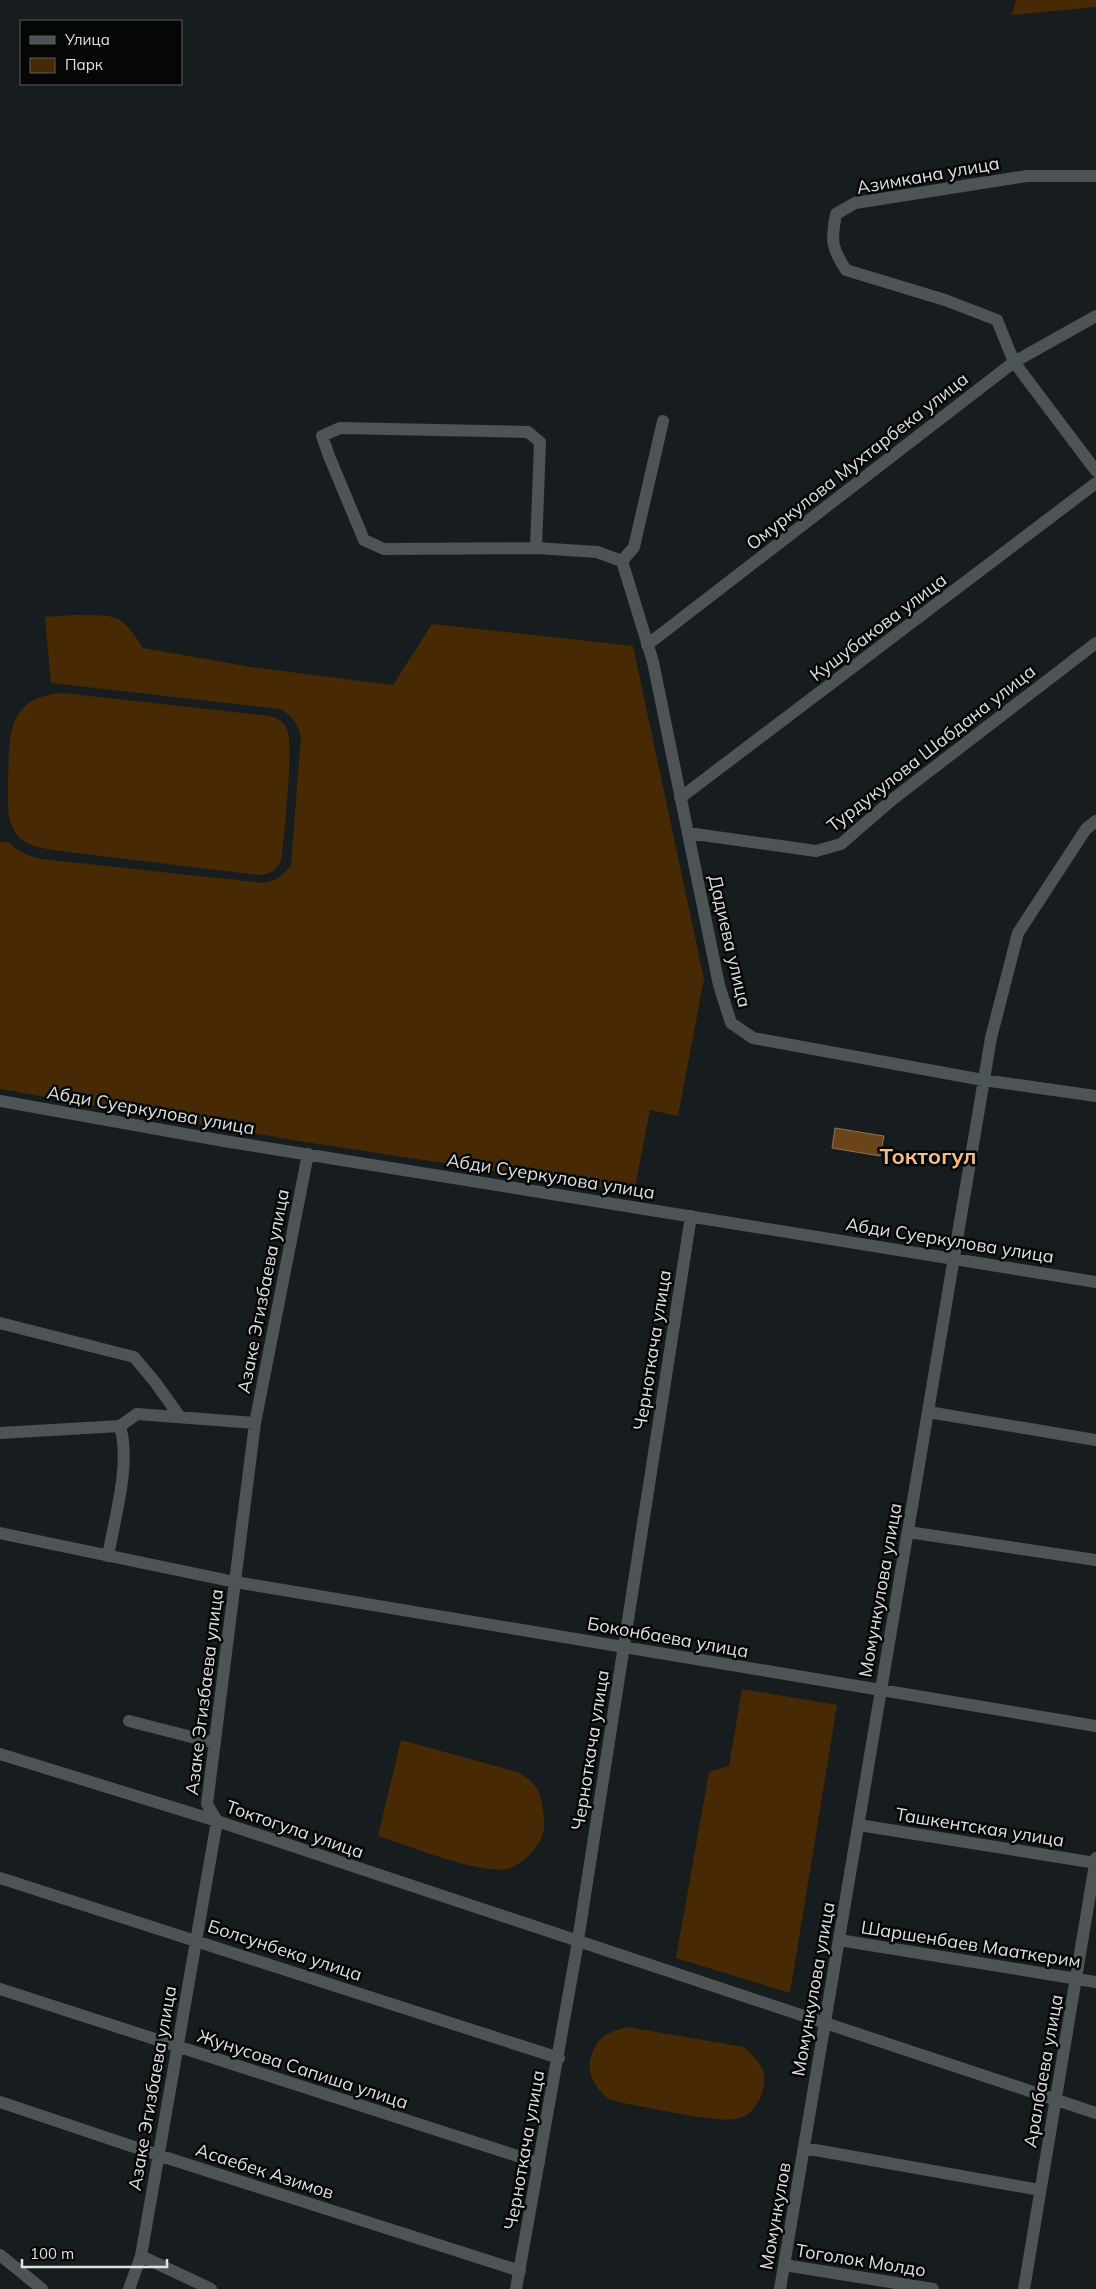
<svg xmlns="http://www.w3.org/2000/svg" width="1096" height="2289" font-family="Mulish,sans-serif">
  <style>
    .green { fill: #472903 }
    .water { fill: #6b441a; stroke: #8d7356 }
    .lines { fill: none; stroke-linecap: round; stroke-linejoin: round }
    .minor { stroke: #4d5455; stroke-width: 12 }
    .labels { text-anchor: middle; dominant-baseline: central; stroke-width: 5; stroke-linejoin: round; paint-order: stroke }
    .street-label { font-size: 18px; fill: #dde1e2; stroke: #050707 }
    .district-label { font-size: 22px; font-weight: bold; fill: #f6bc82; stroke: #050707 }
  </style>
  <rect width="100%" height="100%" fill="#171d1e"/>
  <path class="green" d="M 1016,0 L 1096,0 L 1096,7 L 1012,15 Z
    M 75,615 C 116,616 120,611 143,648 L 251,667 L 393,685 L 432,624 L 633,646 L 704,979 L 678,1116 L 650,1110 L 634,1192 L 305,1142 L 0,1089 L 0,842 L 8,842 C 19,852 28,856 42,859 L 264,883 C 277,880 284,875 291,865 L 301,736 C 297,723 293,716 280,709 L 51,683 L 45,617 Z
    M 63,693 L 269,716 C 277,718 284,721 287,729 C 294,746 284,832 282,856 C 279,869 272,874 259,875 L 60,851 C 47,849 27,847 18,836 C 5,821 8,798 8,780 C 10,735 6,697 63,693 Z
    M 742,1689 L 837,1705 L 790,1993 L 676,1958 L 709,1772 L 729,1766 Z
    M 401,1740 L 517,1772 C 539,1784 541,1793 544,1817 C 546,1831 541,1842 532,1852 C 527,1858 518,1865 511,1868 C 484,1877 407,1845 378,1836 Z
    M 627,2027 L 744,2047 C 752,2055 762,2063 764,2075 C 766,2091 756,2113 740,2118 C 734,2120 723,2120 717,2119 C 706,2119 613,2102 609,2099 C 597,2091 587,2074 590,2060 C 596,2037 606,2033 627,2027 Z"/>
  <path class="water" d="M 835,1128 L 884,1136 L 880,1156 L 832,1148 Z"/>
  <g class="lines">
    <path class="minor" d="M 1096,176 L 1027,176 L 855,203 L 836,214 C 831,240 831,247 846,270 L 945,300 L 997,320 L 1014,362 L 1096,471
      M 536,548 L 540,442 L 528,432 L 340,428 L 322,436 L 329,456 L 364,540 L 384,549 L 536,548 L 597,552 L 622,561
      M 622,561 L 653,662 L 719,985 L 731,1023 L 753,1038 L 983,1080 L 1096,1096
      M 622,561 L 634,547 L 663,421
      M 647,645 L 1014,362 L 1096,316
      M 680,798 L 1096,483
      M 688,833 L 816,851 L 841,844 L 893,799 L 1096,643
      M 0,1101 L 224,1141 L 1096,1282
      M 0,1323 L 134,1357 L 155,1382 L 180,1417
      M 928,1412 L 1096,1440
      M 0,1433 L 120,1426 L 137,1414 L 255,1423
      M 908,1532 L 1096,1560
      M 0,1533 L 235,1582 L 1096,1726
      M 108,1556 C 115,1516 131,1464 120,1426
      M 129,1721 L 215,1743
      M 0,1754 L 217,1821 L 1096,2113
      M 859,1825 L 1096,1863
      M 0,1878 L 559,2058
      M 839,1940 L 1096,1982
      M 0,1989 L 539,2163
      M 0,2102 L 158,2155 L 520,2271
      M 804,2148 L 1040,2190
      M 0,2255 L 42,2289
      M 141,2256 L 211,2289
      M 784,2265 L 933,2289
      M 129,2289 L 141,2256 L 217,1821 L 207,1804 L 255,1423 L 308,1154
      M 516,2289 L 576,1953 L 691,1216
      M 780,2289 L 991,1038 L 1018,933 L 1086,829 L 1096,821
      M 1024,2289 L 1096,1858"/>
  </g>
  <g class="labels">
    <g class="street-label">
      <text transform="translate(928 175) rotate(-10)">Азимкана улица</text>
      <text transform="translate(857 461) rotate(-38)">Омуркулова Мухтарбека улица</text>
      <text transform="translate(878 627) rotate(-37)">Кушубакова улица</text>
      <text transform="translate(931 748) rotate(-38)">Турдукулова Шабдана улица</text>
      <text transform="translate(730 941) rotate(77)">Дадиева улица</text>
      <text transform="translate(151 1110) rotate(10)">Абди Суеркулова улица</text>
      <text transform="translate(551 1176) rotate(9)">Абди Суеркулова улица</text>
      <text transform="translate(950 1240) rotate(9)">Абди Суеркулова улица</text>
      <text transform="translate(263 1291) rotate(-79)">Азаке Эгизбаева улица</text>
      <text transform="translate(652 1350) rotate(-81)">Черноткача улица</text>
      <text transform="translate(880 1590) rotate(-80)">Момункулова улица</text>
      <text transform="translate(668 1637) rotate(10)">Боконбаева улица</text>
      <text transform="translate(204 1692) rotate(-83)">Азаке Эгизбаева улица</text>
      <text transform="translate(590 1750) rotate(-81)">Черноткача улица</text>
      <text transform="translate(980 1827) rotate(9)">Ташкентская улица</text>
      <text transform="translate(295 1829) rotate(19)">Токтогула улица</text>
      <text transform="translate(971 1944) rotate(9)">Шаршенбаев Мааткерим</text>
      <text transform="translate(285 1950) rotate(18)">Болсунбека улица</text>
      <text transform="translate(813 1989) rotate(-80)">Момункулова улица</text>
      <text transform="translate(303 2069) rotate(18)">Жунусова Сапиша улица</text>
      <text transform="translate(1043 2071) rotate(-80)">Аралбаева улица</text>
      <text transform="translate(152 2088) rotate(-80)">Азаке Эгизбаева улица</text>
      <text transform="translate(524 2150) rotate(-80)">Черноткача улица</text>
      <text transform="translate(265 2171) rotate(18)">Асаебек Азимов</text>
      <text transform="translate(775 2216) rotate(-80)">Момункулов</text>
      <text transform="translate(861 2260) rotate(9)">Тоголок Молдо</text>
    </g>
    <g class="district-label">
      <text x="928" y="1156">Токтогул</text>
    </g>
  </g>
  <rect x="20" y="20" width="162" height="65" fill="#050707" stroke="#5b5e5f"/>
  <rect x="30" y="36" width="25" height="8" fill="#4d5455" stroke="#5b5e5f"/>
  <text x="65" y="45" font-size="15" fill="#dde1e2">Улица</text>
  <rect x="30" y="58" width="25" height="15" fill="#472903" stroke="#5b5e5f"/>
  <text x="65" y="70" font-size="15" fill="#dde1e2">Парк</text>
  <path d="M22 2259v8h145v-8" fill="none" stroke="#dde1e2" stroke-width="2.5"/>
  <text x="30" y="2259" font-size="15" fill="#dde1e2" stroke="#050707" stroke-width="4" paint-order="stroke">100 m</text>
</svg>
